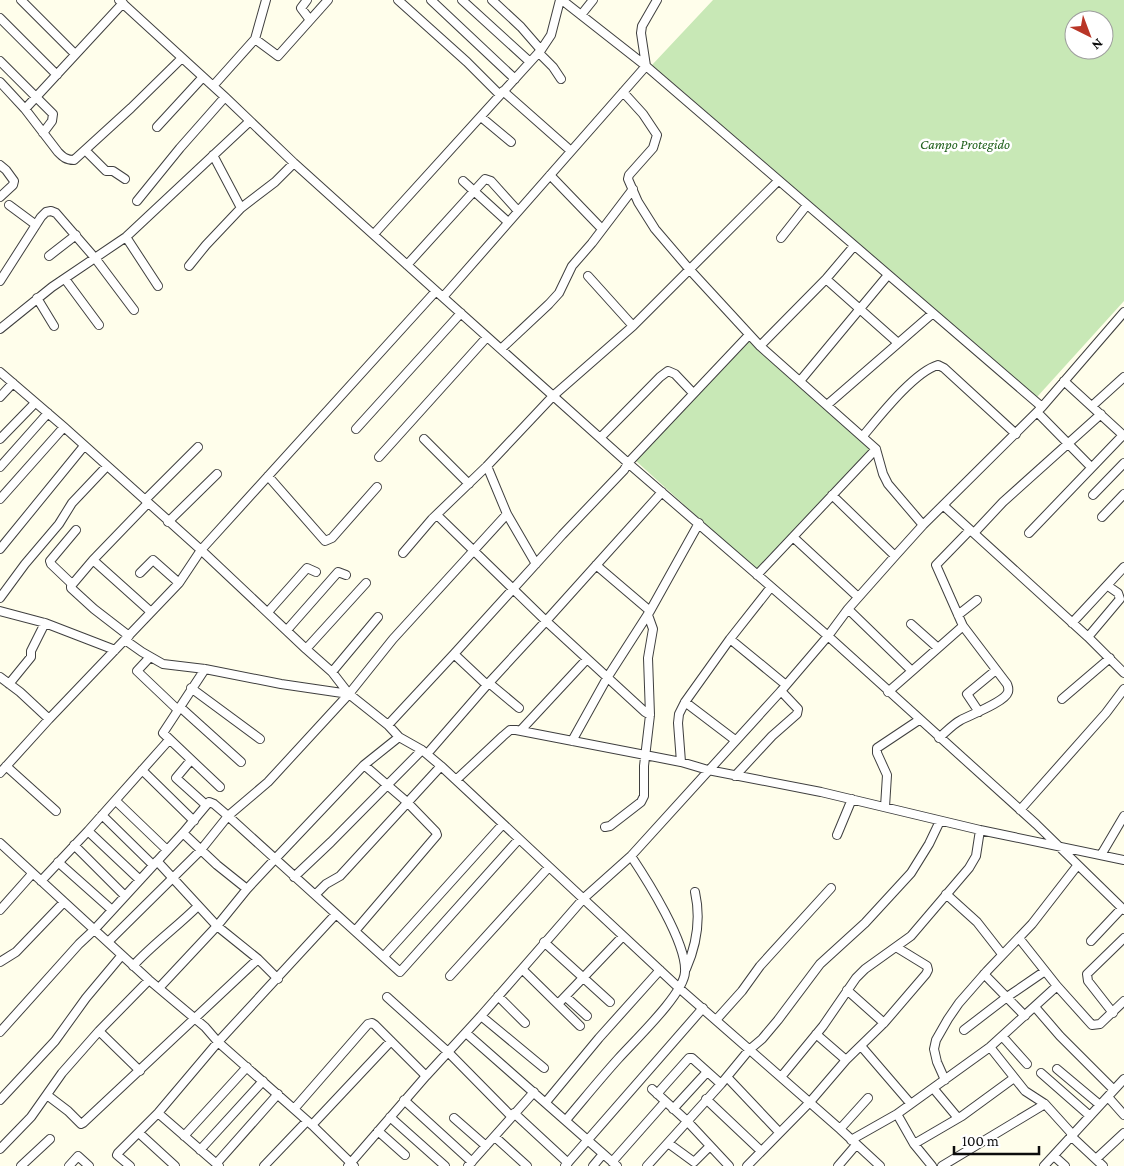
<svg xmlns="http://www.w3.org/2000/svg" width="1124" height="1166" font-family="'Crimson Pro',serif">
  <style>
    .green { fill: #c8e8b6; fill-rule: evenodd }
    .lines { fill: none; stroke-linecap: round; stroke-linejoin: round }
    .minor-casing { stroke: #3f3f3f; stroke-width: 10 }
    .minor { stroke: #fff; stroke-width: 8 }
    .labels { text-anchor: middle; dominant-baseline: central; stroke-width: 5; stroke-linejoin: round; paint-order: stroke }
    .park-label { font-size: 14px; font-style: italic; fill: #22621e; stroke: #fff }
  </style>
  <rect width="100%" height="100%" fill="#fffeeb"/>
  <path class="green" d="M 713,0 L 1124,0 L 1124,301 L 1037,397 L 652,65 ZM 1074,20 L 1104,20 L 1104,50 L 1074,50 Z
    M 752,337 L 875,451 L 760,574 L 635,460 Z"/>
  <g class="lines">
    <defs>
      <path id="minor" d="M 21,0 L 75,54
        M 119,0 L 225,97 L 294,163 L 436,291 L 628,463 L 828,636 L 1036,824 L 1124,910
        M 307,0 L 301,8 L 310,20
        M 398,0 L 467,62 L 500,95
        M 431,0 L 515,79
        M 462,0 L 530,62
        M 492,0 L 521,27 L 541,50
        M 562,0 L 646,66 L 1042,407
        M 581,15 L 593,0
        M 0,18 L 57,75
        M 255,39 L 278,56 L 328,0
        M 539,53 L 553,67 L 561,79
        M 0,61 L 53,114 L 52,121 L 43,133
        M 0,82 L 25,109 L 58,152 C 63,157 66,160 74,160 L 131,108 L 182,58
        M 213,86 L 255,39 L 266,0
        M 503,91 L 571,151
        M 623,92 L 643,114 L 657,135 L 653,148 L 629,175 L 628,179 L 638,202 L 655,229 L 690,270 L 760,346 L 876,449 L 883,474 L 888,484 L 923,525
        M 25,109 L 123,3
        M 481,117 L 511,142
        M 157,127 L 203,77
        M 85,150 L 106,171 L 113,171 L 125,179
        M 213,155 L 241,208
        M 0,165 L 6,170 L 14,181 L 13,185 L 0,197
        M 550,175 L 602,229
        M 463,181 L 508,222
        M 137,201 L 180,148 L 225,97
        M 9,205 L 36,225
        M 374,234 L 541,50 L 551,35 L 560,0
        M 126,237 L 158,286
        M 781,238 L 807,205
        M 49,256 L 76,235
        M 407,265 L 485,179 L 491,181 L 518,211
        M 189,266 L 206,245 L 241,208 L 275,182 L 294,163
        M 588,276 L 633,326
        M 65,279 L 99,325
        M 826,279 L 898,343
        M 0,281 L 41,217 L 46,212 L 51,211 L 56,213 L 95,258 L 134,310
        M 443,297 L 646,66 L 641,33 L 642,26 L 657,0
        M 37,298 L 54,326
        M 0,329 L 52,287 L 126,237 L 250,121
        M 760,346 L 826,279 L 854,246
        M 501,349 L 549,304 L 559,293 L 572,266 L 592,243 L 633,189
        M 0,372 L 64,427 L 201,550 L 306,649 L 332,672 L 349,694 L 388,725 L 399,737 L 422,750 L 441,766 L 679,988 L 840,1129 L 880,1166
        M 800,381 L 888,275
        M 1064,381 L 1124,436
        M 0,397 L 13,383
        M 827,405 L 933,313
        M 1092,406 L 1124,377
        M 1037,412 L 1091,467
        M 356,429 L 461,313
        M 863,436 C 879,417 914,372 938,365 L 944,368 L 1016,434
        M 600,438 L 660,377 L 668,371 L 675,374 L 693,393
        M 0,439 L 35,403
        M 424,439 L 469,484
        M 379,457 L 487,337
        M 0,467 L 48,413
        M 268,476 L 325,541 L 332,538 L 377,487
        M 832,495 L 895,556
        M 1093,495 L 1124,463
        M 0,499 L 64,427
        M 145,500 L 198,447
        M 944,506 L 1088,637 L 1124,673
        M 437,515 L 546,621 L 645,712 L 650,715
        M 1102,517 L 1124,494
        M 168,522 L 217,474
        M 974,533 L 1003,502 L 1101,414
        M 1029,533 L 1123,435
        M 793,537 L 858,597
        M 0,549 L 84,446
        M 403,553 L 432,519 L 487,466
        M 93,560 L 151,612
        M 536,564 L 507,514 L 487,466 L 553,396 L 633,326 L 778,181
        M 596,565 L 650,611
        M 140,573 L 153,560 L 179,583
        M 757,575 L 876,449
        M 72,584 L 51,564 L 50,561 L 76,530
        M 0,598 L 25,564 L 59,524 L 72,503 L 107,466
        M 848,609 L 912,671 L 888,692
        M 0,611 L 45,623 L 115,650
        M 268,612 L 307,568 L 316,572
        M 958,615 L 977,600
        M 1072,623 L 1124,567
        M 911,624 L 938,648
        M 287,630 L 338,572 L 346,575
        M 129,636 L 94,609 L 71,588 L 71,586 L 93,560 L 148,503
        M 1088,637 L 1120,599 L 1118,593 L 1108,586
        M 730,639 L 786,685
        M 125,640 L 142,652 L 163,664 L 205,669 L 281,684 L 349,694
        M 306,649 L 366,583
        M 454,654 L 487,685
        M 150,657 L 137,671 L 178,710
        M 205,669 L 163,733 L 220,787
        M 912,671 L 963,626
        M 332,672 L 378,617
        M 0,677 L 20,692 L 49,719
        M 489,683 L 519,708
        M 9,684 L 31,657 L 31,651 L 45,623
        M 191,688 L 260,739
        M 1062,699 L 1110,658
        M 685,702 L 735,740
        M 180,707 L 241,762
        M 979,712 L 967,694 L 996,670
        M 388,725 L 454,654 L 562,535 L 624,470 L 628,463 L 749,335
        M 521,730 L 587,659
        M 939,738 C 946,732 953,724 961,720 C 970,715 1005,702 1008,692 C 1009,688 1008,687 1007,684 L 963,626 L 936,565 L 970,530
        M 572,741 L 607,678 L 650,611 L 699,523
        M 427,754 L 487,685 L 546,621 L 662,492
        M 191,760 L 176,778 L 206,805
        M 681,762 L 678,723 L 679,714 L 685,702 L 730,639 L 771,587
        M 6,766 L 56,811
        M 142,770 L 194,821
        M 0,773 L 49,719 L 179,583 L 201,550 L 436,291
        M 735,776 L 772,736 L 797,714 L 798,709 L 781,691
        M 456,780 L 503,736 L 510,730 L 516,730 L 681,762 L 708,770 L 821,792 L 980,830 L 1124,860
        M 116,801 L 167,850
        M 885,807 L 887,775 L 877,753 L 877,748 L 919,720
        M 1020,810 L 1106,713 L 1124,689
        M 102,815 L 153,865
        M 605,827 L 610,826 L 641,802 L 644,796 L 644,766 L 650,715 L 648,658 L 653,629 L 648,615
        M 88,831 L 140,880
        M 183,833 L 217,865 L 247,889
        M 837,835 L 852,799
        M 0,843 L 149,980 L 205,1027 L 218,1042 L 312,1125 L 354,1166
        M 74,845 L 125,896
        M 1101,855 L 1124,816
        M 157,861 L 217,926 L 258,959 L 278,979
        M 58,862 L 112,910
        M 294,877 L 331,842 L 422,750
        M 41,881 L 88,831 L 169,740
        M 946,894 L 977,922 L 1002,954
        M 315,895 L 326,884 L 340,876 L 441,766
        M 0,910 L 32,874
        M 355,931 L 437,835 L 436,832 L 407,802 L 364,765
        M 1019,938 L 1057,986 L 1092,1025 L 1100,1024 L 1124,1001
        M 1091,941 L 1122,908
        M 108,942 L 200,851 L 228,816 L 268,782 L 349,694 L 393,639 L 507,514
        M 544,942 L 610,1002
        M 386,954 L 503,824
        M 0,962 L 16,952 L 64,902
        M 133,966 C 153,944 177,927 198,906
        M 522,969 L 580,1026
        M 686,969 C 697,944 701,919 695,892
        M 984,974 L 1025,1016
        M 450,976 L 549,867
        M 159,988 L 217,926 L 247,889 L 275,859 L 364,765 L 399,737
        M 847,990 L 884,1023
        M 498,996 L 525,1023
        M 387,997 L 448,1052 L 511,1116
        M 566,997 L 587,1016
        M 558,1004 L 623,936
        M 1035,1007 L 1060,1036 L 1114,1090
        M 1113,1013 L 1088,981 L 1087,974 L 1124,938
        M 481,1016 L 544,1068
        M 716,1020 L 742,991 L 760,966 L 831,888
        M 964,1030 L 1007,997 L 1045,971
        M 99,1031 L 140,1071
        M 0,1032 L 79,944 L 94,930 L 183,833 L 209,802 L 214,804 L 228,816 L 400,972 L 519,839
        M 466,1033 L 617,1166
        M 816,1034 L 846,1060
        M 1002,1036 L 1027,1064
        M 861,1046 L 910,1103
        M 990,1047 L 1025,1091 L 1045,1104 L 1073,1135
        M 1057,1069 L 1100,1105
        M 1041,1073 L 1090,1116
        M 727,1077 L 779,1132
        M 781,1077 L 823,1026 L 856,978 L 865,969 L 911,936 L 969,868 L 976,856 L 980,830
        M 945,1080 L 937,1062 L 934,1049 L 936,1040 L 948,1019 L 959,1003 L 987,971 L 1032,924 L 1077,866
        M 933,1088 L 958,1118
        M 652,1089 L 687,1121 L 729,1166
        M 657,1094 L 689,1058 L 692,1058 L 721,1084
        M 47,1095 L 68,1111 L 81,1124 L 83,1123 L 258,959
        M 1108,1097 L 1124,1115
        M 706,1099 L 761,1151
        M 0,1100 L 55,1041 L 86,998 L 122,955
        M 404,1100 L 472,1162
        M 546,1102 L 599,1038 L 660,970
        M 294,1109 L 368,1024 L 372,1023 L 375,1025 L 426,1076
        M 673,1109 L 707,1072
        M 158,1113 L 219,1166
        M 514,1113 L 568,1163
        M 897,1114 L 914,1144 L 932,1166
        M 390,1117 L 445,1166
        M 454,1118 L 486,1146
        M 566,1120 C 583,1100 600,1079 618,1059 C 634,1041 684,994 685,972 C 687,943 647,880 631,856
        M 312,1125 L 391,1041
        M 840,1129 L 868,1098
        M 378,1131 L 405,1155
        M 139,1133 L 175,1166
        M 184,1136 L 247,1067
        M 1071,1136 L 1103,1166
        M 495,1137 L 527,1166
        M 851,1140 L 897,1114 L 990,1047 L 1057,986
        M 668,1143 L 694,1162 L 710,1146
        M 914,1144 L 962,1116 L 1014,1078
        M 0,1149 L 31,1117 L 62,1073 L 99,1031 L 149,980
        M 200,1150 L 263,1081
        M 1054,1156 L 1065,1166
        M 1096,1159 L 1124,1133
        M 612,1162 L 665,1102
        M 216,1164 L 278,1094
        M 21,1166 L 50,1139
        M 69,1166 L 78,1156 L 89,1166
        M 130,1166 L 117,1155 L 118,1153 L 158,1113 L 218,1042 L 336,914
        M 264,1166 L 307,1121
        M 348,1166 L 426,1076 L 481,1016 L 584,898 L 631,856 L 781,691 L 828,636 L 848,609 L 895,556 L 923,525 L 1042,407 L 1124,312
        M 468,1166 L 534,1092
        M 565,1166 L 703,1008
        M 593,1166 L 603,1154
        M 647,1166 L 721,1084 L 749,1050 L 762,1039 L 778,1020 L 820,964 L 865,923 L 911,873 L 929,844 L 940,821
        M 747,1166 L 810,1102 L 846,1060 L 884,1023 L 926,974 L 928,970 L 927,966 L 896,947
        M 838,1166 L 856,1145
        M 942,1166 L 1045,1104
        M 1044,1166 L 1124,1079"/>
    </defs>
    <use href="#minor" class="minor-casing"/>
    <use href="#minor" class="minor"/>
  </g>
  <g class="labels">
    <g class="park-label">
      <text x="965" y="144">Campo Protegido</text>
    </g>
  </g>
  <g transform="translate(1089 35) rotate(138)"><circle r="24" fill="#ffffff" stroke="#9e9e9e"/>
  <path d="M0-4L9 19L0 12L-9 19Z" fill="#b93627"/>
  <text y="-8" font-size="14" font-weight="bold" text-anchor="middle" fill="#0c0c0c">N</text>
  </g>
  <path d="M954 1146v8h85v-8" fill="none" stroke="#0c0c0c" stroke-width="2.5"/>
  <text x="962" y="1146" font-size="15" fill="#0c0c0c" stroke="#ffffff" stroke-width="4" paint-order="stroke">100 m</text>
</svg>
